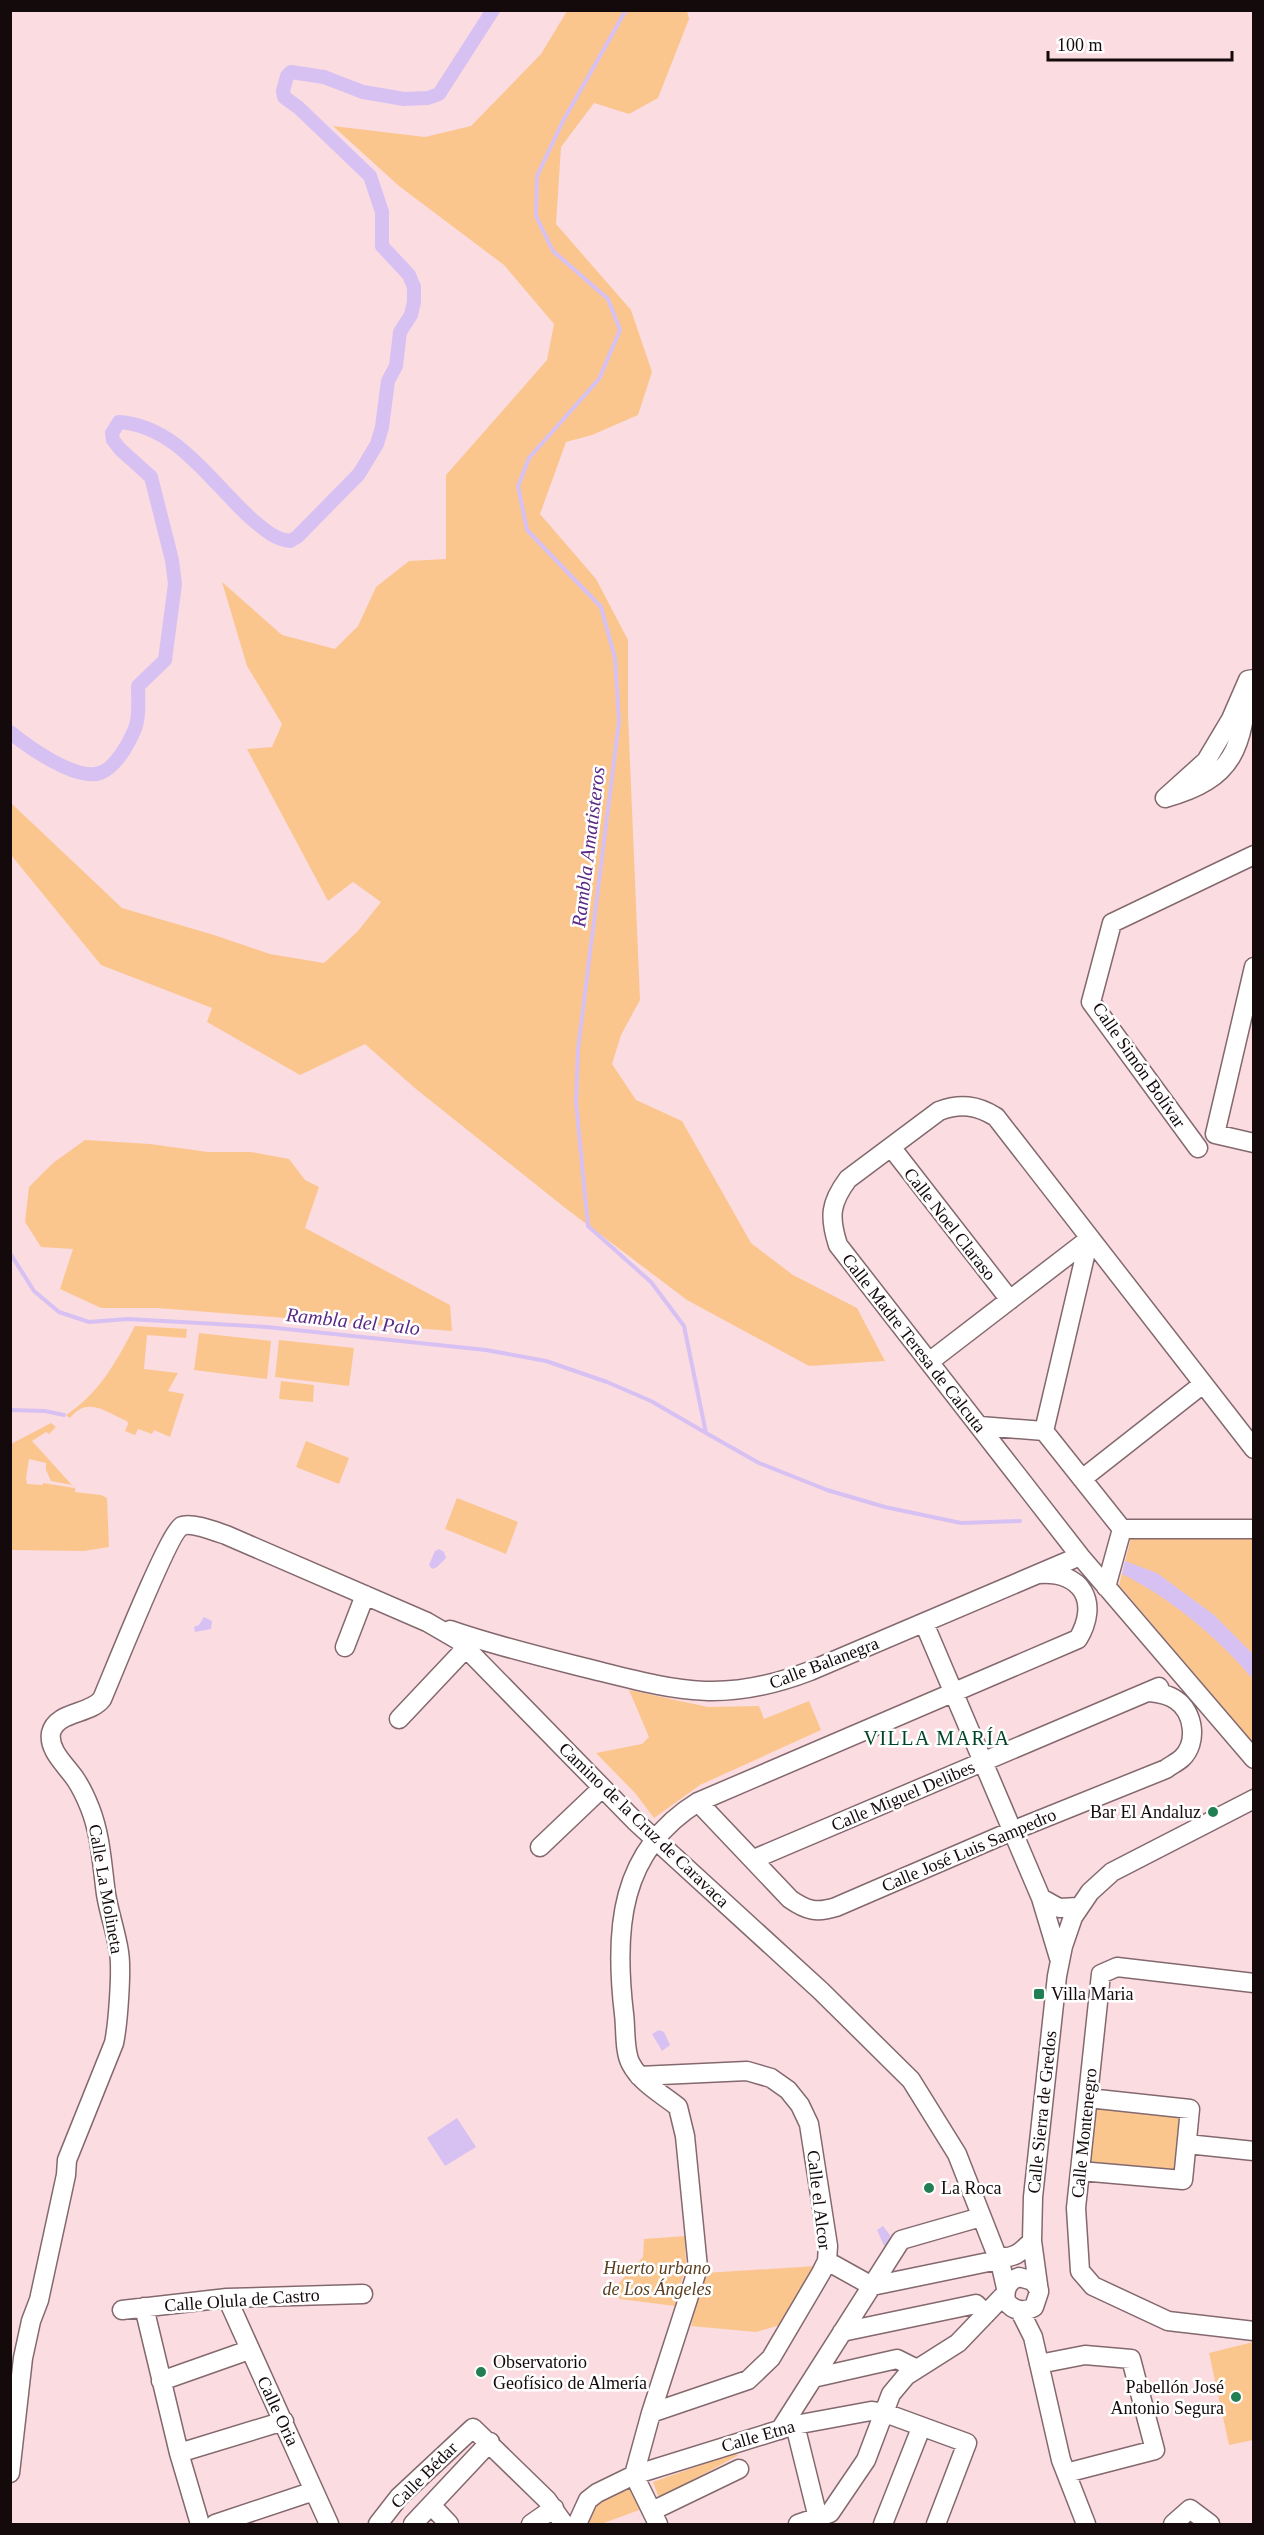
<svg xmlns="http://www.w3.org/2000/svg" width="1264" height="2535" font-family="'Times New Roman',serif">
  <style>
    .green { fill: #fbc68e }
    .water { fill: #d7c1f3 }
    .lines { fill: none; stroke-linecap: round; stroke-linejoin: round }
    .stream { stroke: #d7c1f3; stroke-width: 4 }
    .canal { stroke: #d7c1f3; stroke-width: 14 }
    .minor-casing { stroke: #83696e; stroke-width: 21 }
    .minor { stroke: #fff; stroke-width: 18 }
    .poi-dot { fill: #227e53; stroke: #fff; stroke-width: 2 }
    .labels { text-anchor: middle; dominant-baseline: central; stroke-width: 5; stroke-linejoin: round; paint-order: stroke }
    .street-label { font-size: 18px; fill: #140a0c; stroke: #fff }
    .poi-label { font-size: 18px; fill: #140a0c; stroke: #fff; text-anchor: start }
    .park-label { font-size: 18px; font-style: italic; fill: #5a3e1f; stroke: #fff }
    .water-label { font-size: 20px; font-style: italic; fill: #5b2986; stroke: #fff }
    .neighbourhood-label { font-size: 20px; letter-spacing: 1.5px; fill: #004428; stroke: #fff }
  </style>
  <rect width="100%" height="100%" fill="#fbdce1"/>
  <path class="green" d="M 567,11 L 687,11 L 689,19 L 658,98 L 629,114 L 594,103 L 561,147 L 556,224 L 631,310 L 652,372 L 638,415 L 592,435 L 566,442 L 540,514 L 596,579 L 628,640 L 628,714 L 640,1000 L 621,1035 L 612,1064 L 636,1100 L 682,1121 L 751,1243 L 793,1275 L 857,1308 L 885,1361 L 809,1366 L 687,1300 L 564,1207 L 416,1089 L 365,1044 L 300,1075 L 207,1022 L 212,1008 L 101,965 L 11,855 L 11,803 L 122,908 L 214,935 L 270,954 L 324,963 L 358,931 L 381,902 L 353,882 L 328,901 L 247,749 L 272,747 L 282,724 L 247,666 L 222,582 L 282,635 L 335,649 L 358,626 L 376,587 L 409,561 L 446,559 L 446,475 L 547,360 L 554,324 L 504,265 L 399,186 L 333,126 L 425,137 L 471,126 L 541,54 Z
    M 85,1140 L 150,1144 L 208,1152 L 251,1152 L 289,1159 L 305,1180 L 319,1187 L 305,1228 L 450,1305 L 452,1331 L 157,1308 L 101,1308 L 60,1289 L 73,1249 L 41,1247 L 25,1222 L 29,1187 L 53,1163 Z
    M 135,1326 L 187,1329 L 186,1338 L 147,1335 L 144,1369 L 178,1373 L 168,1391 L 184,1394 L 170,1437 L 154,1430 L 152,1434 L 138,1429 L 135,1435 L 125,1431 L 128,1424 L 127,1421 C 107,1413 88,1395 70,1418 L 66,1415 C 100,1393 117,1360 135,1326 Z
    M 199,1333 L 271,1341 L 267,1379 L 194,1370 Z
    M 279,1340 L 354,1348 L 349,1386 L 275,1377 Z
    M 281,1381 L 314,1385 L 313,1402 L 279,1399 Z
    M 51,1423 L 56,1427 L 49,1434 L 46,1432 L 32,1441 L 72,1485 L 51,1481 L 46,1470 L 46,1463 L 29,1459 L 26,1478 L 27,1484 L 43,1485 L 43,1483 L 75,1488 L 75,1492 L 101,1495 L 107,1498 L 109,1547 L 84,1551 L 11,1550 L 11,1444 Z
    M 306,1441 L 349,1458 L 339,1484 L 296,1467 Z
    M 457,1498 L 518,1522 L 506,1554 L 445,1529 Z
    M 1131,1538 L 1253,1539 L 1253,1743 L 1119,1585 Z
    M 629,1690 L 708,1707 L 759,1706 L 764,1719 L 809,1701 L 821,1730 L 700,1785 L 654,1818 L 635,1793 L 596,1753 L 642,1744 L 649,1737 Z
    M 1093,2103 L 1181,2113 L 1175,2175 L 1086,2166 Z
    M 685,2236 L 686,2265 L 675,2306 L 620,2299 L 617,2294 L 619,2283 L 643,2257 L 644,2239 Z
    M 816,2266 L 780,2325 L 756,2332 L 691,2326 L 704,2273 Z
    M 1253,2342 L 1253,2440 L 1229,2445 L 1209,2353 Z
    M 732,2454 L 739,2455 L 659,2498 L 653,2482 Z
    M 627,2479 L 642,2509 L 601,2524 L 587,2524 L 594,2504 Z"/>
  <path class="water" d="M 439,1549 L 444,1552 L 446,1558 L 437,1567 L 432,1569 L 429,1565 L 435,1551 Z
    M 1125,1561 L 1157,1573 L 1214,1615 L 1253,1654 L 1253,1679 C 1217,1637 1172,1599 1122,1574 Z
    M 204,1617 L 212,1621 L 211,1629 L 195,1632 L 194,1627 L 199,1625 Z
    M 659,2030 L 664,2032 L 670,2045 L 662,2051 L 652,2034 Z
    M 457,2118 L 476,2147 L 445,2166 L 427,2138 Z
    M 883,2226 L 890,2235 L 889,2244 L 884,2246 L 877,2230 Z"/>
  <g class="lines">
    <path class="stream" d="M 626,10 L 563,121 L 537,176 L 536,216 L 553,251 L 608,299 L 620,330 L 599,379 L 529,458 L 518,486 L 527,530 L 601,607 L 615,658 L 619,721 L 578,1049 L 576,1102 L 588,1226 L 651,1282 L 684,1326 L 706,1433 L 759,1463 L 827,1490 L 885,1507 L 961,1523 L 1020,1521
      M 10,1253 L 34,1291 L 59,1312 L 89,1322 L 128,1319 L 267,1327 L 486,1350 L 546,1361 L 607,1382 L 651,1401 L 706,1433
      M 10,1410 L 45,1411 L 64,1415"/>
    <path class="canal" d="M 10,732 C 28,747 76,781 100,773 C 115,768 128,745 134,731 C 140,718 138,700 138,686 L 165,660 L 175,584 L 172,560 L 151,477 L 120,449 L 113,440 L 112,433 L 119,422 C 179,426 213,486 254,521 C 266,531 275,539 290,541 L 297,537 L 359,474 L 377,444 L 382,427 L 388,381 L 396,366 L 400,332 L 411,315 L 414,302 L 414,287 L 409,275 L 382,246 L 382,212 L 370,176 L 299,108 L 284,97 L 283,91 L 287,76 L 291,72 L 324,77 L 363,92 L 404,99 L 428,98 L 439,94 L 493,10"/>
    <defs>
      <path id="minor" d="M 1248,680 C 1243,747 1235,779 1165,798 L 1206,761 L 1231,719 L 1248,680 L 1254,679
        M 1254,967 L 1215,1134 L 1254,1143
        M 891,1147 L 1010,1300
        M 1198,1148 L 1091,1002 L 1112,923 L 1254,855
        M 929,1362 L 1089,1239
        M 980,1426 L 1044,1431 L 1122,1529 L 1106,1587
        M 1044,1431 L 1089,1239
        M 1254,1449 L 996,1117 C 977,1105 960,1103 939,1111 L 848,1179 C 830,1203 829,1217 838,1245 L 1080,1556 L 1254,1759
        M 1082,1479 L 1203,1384
        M 1122,1529 L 1254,1529
        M 924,1623 L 1041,1898
        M 450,1630 C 493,1645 538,1656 582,1667 C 672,1689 719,1706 810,1671 L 1080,1556
        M 345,1647 L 365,1595
        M 399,1719 L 466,1648
        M 698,1802 L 790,1899 C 807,1911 817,1913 836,1907 L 1012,1831 L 1166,1769 C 1171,1765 1178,1762 1182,1758 C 1198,1743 1194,1712 1176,1700 C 1168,1694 1158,1693 1149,1692
        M 540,1847 L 602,1788
        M 754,1859 L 1159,1687
        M 1059,1958 L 1041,1898 L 1059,1908 L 1079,1907
        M 1254,1983 L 1117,1967 L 1101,1974 L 1076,2208 L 1080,2271 L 1093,2286 L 1168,2321 L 1254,2331
        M 639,2076 L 747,2071 L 771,2078 L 788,2090 L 800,2105 L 809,2124 L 828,2246 L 827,2261 L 821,2273 L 771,2358 L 748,2380 L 651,2413
        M 1187,2144 L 1254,2151
        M 1080,2171 L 1183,2180 L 1190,2109 L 1088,2098
        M 997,2257 C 1014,2259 1020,2253 1032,2241
        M 827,2261 L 872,2286 L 998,2260
        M 1039,2290 L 1033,2281 L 1019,2277 C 1008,2281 1004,2289 1006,2301 C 1013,2311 1023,2313 1034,2307 L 1039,2292 L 1032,2241 L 1033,2197 L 1057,1976 L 1063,1946 L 1073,1917 L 1090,1892 L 1112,1872 L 1254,1799
        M 227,2298 L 329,2524
        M 144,2307 L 179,2453 L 200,2524
        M 122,2310 L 227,2298 L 363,2294
        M 1020,2311 L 1033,2337 L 1061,2460 L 1086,2524
        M 842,2332 L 976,2304 L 986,2314
        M 1039,2364 L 1085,2355 L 1131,2359 L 1155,2450 L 1066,2473
        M 813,2378 L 897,2359 L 917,2369
        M 161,2381 L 249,2350
        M 795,2425 L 818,2518
        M 780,2430 L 901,2240 L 981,2217
        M 179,2453 L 284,2421
        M 10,2473 L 23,2358 L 31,2321 L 39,2300 L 66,2175 L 67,2160 L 114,2043 C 118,2024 122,1970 119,1952 C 116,1932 109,1913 106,1894 C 102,1865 101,1836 90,1808 C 86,1798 82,1789 76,1780 C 67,1766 48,1751 51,1733 C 56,1711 90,1715 102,1699 C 112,1676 169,1532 182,1526 C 191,1522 217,1532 226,1535 L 427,1622 L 458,1640 L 635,1821 L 821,1991 L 911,2080 L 957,2154 L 1001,2266 L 1006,2288
        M 634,2475 L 651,2413 L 698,2268 L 685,2136 L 678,2107 C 662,2094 641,2083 631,2064 C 624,2052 626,2029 624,2014 C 614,1930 619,1851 698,1802 L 1078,1639 C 1100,1602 1082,1571 1039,1574
        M 634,2475 L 658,2524
        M 431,2505 L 449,2524
        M 652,2511 L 739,2469
        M 215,2524 L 314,2491
        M 378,2524 L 399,2497 L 473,2428 L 547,2500 L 564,2524
        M 413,2524 L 490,2442
        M 531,2524 L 554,2508
        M 577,2524 L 588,2500 L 597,2493 L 634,2475 L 795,2425 L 871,2411 L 885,2413 L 967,2443 L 936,2524
        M 798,2524 L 830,2513 L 866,2460 L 891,2394 L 906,2376 L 958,2343 L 1005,2294
        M 883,2524 L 921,2428
        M 1173,2524 L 1190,2509 L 1210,2524"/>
    </defs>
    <use href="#minor" class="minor-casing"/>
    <use href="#minor" class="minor"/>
  </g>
  <g class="poi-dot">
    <circle cx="1213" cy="1812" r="6"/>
    <rect x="1033" y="1988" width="12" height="12" rx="3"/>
    <circle cx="929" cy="2188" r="6"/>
    <circle cx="481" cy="2372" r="6"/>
    <circle cx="1236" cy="2397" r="6"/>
  </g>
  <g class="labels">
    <g class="street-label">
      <text transform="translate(1139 1065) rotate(55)">Calle Simón Bolívar</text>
      <text transform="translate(950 1224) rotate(52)">Calle Noel Claraso</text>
      <text transform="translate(914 1343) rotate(52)">Calle Madre Teresa de Calcuta</text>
      <text transform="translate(824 1663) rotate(-21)">Calle Balanegra</text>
      <text transform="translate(903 1796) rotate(-23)">Calle Miguel Delibes</text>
      <text transform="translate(644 1825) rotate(44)">Camino de la Cruz de Caravaca</text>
      <text transform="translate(969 1850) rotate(-23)">Calle José Luis Sampedro</text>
      <text transform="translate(106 1889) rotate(80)">Calle La Molineta</text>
      <text transform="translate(1042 2112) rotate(-84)">Calle Sierra de Gredos</text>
      <text transform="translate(1084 2133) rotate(-84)">Calle Montenegro</text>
      <text transform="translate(819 2200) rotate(83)">Calle el Alcor</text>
      <text transform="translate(242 2300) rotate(-4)">Calle Olula de Castro</text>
      <text transform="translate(278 2411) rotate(65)">Calle Oria</text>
      <text transform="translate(758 2436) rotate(-16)">Calle Etna</text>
      <text transform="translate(424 2475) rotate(-45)">Calle Bédar</text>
    </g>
    <g class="poi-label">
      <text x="1201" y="1812" text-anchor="end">Bar El Andaluz</text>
      <text x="1051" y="1994">Villa Maria</text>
      <text x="941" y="2188">La Roca</text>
      <text x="493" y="2362">Observatorio<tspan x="493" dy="21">Geofísico de Almería</tspan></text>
      <text x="1224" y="2387" text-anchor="end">Pabellón José<tspan x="1224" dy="21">Antonio Segura</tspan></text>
    </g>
    <g class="park-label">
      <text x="657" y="2268">Huerto urbano<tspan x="657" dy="21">de Los Ángeles</tspan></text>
    </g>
    <g class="water-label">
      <text transform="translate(588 847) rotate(-83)">Rambla Amatisteros</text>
      <text transform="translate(353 1321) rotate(6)">Rambla del Palo</text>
    </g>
    <g class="neighbourhood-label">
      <text x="937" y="1738">VILLA MARÍA</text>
    </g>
  </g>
  <rect width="1264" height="2535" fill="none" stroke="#140a0c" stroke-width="24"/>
  <path d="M1048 51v9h184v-9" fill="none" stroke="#140a0c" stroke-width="3"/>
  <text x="1057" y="51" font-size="18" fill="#140a0c" stroke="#ffffff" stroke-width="4.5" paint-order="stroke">100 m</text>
</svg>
